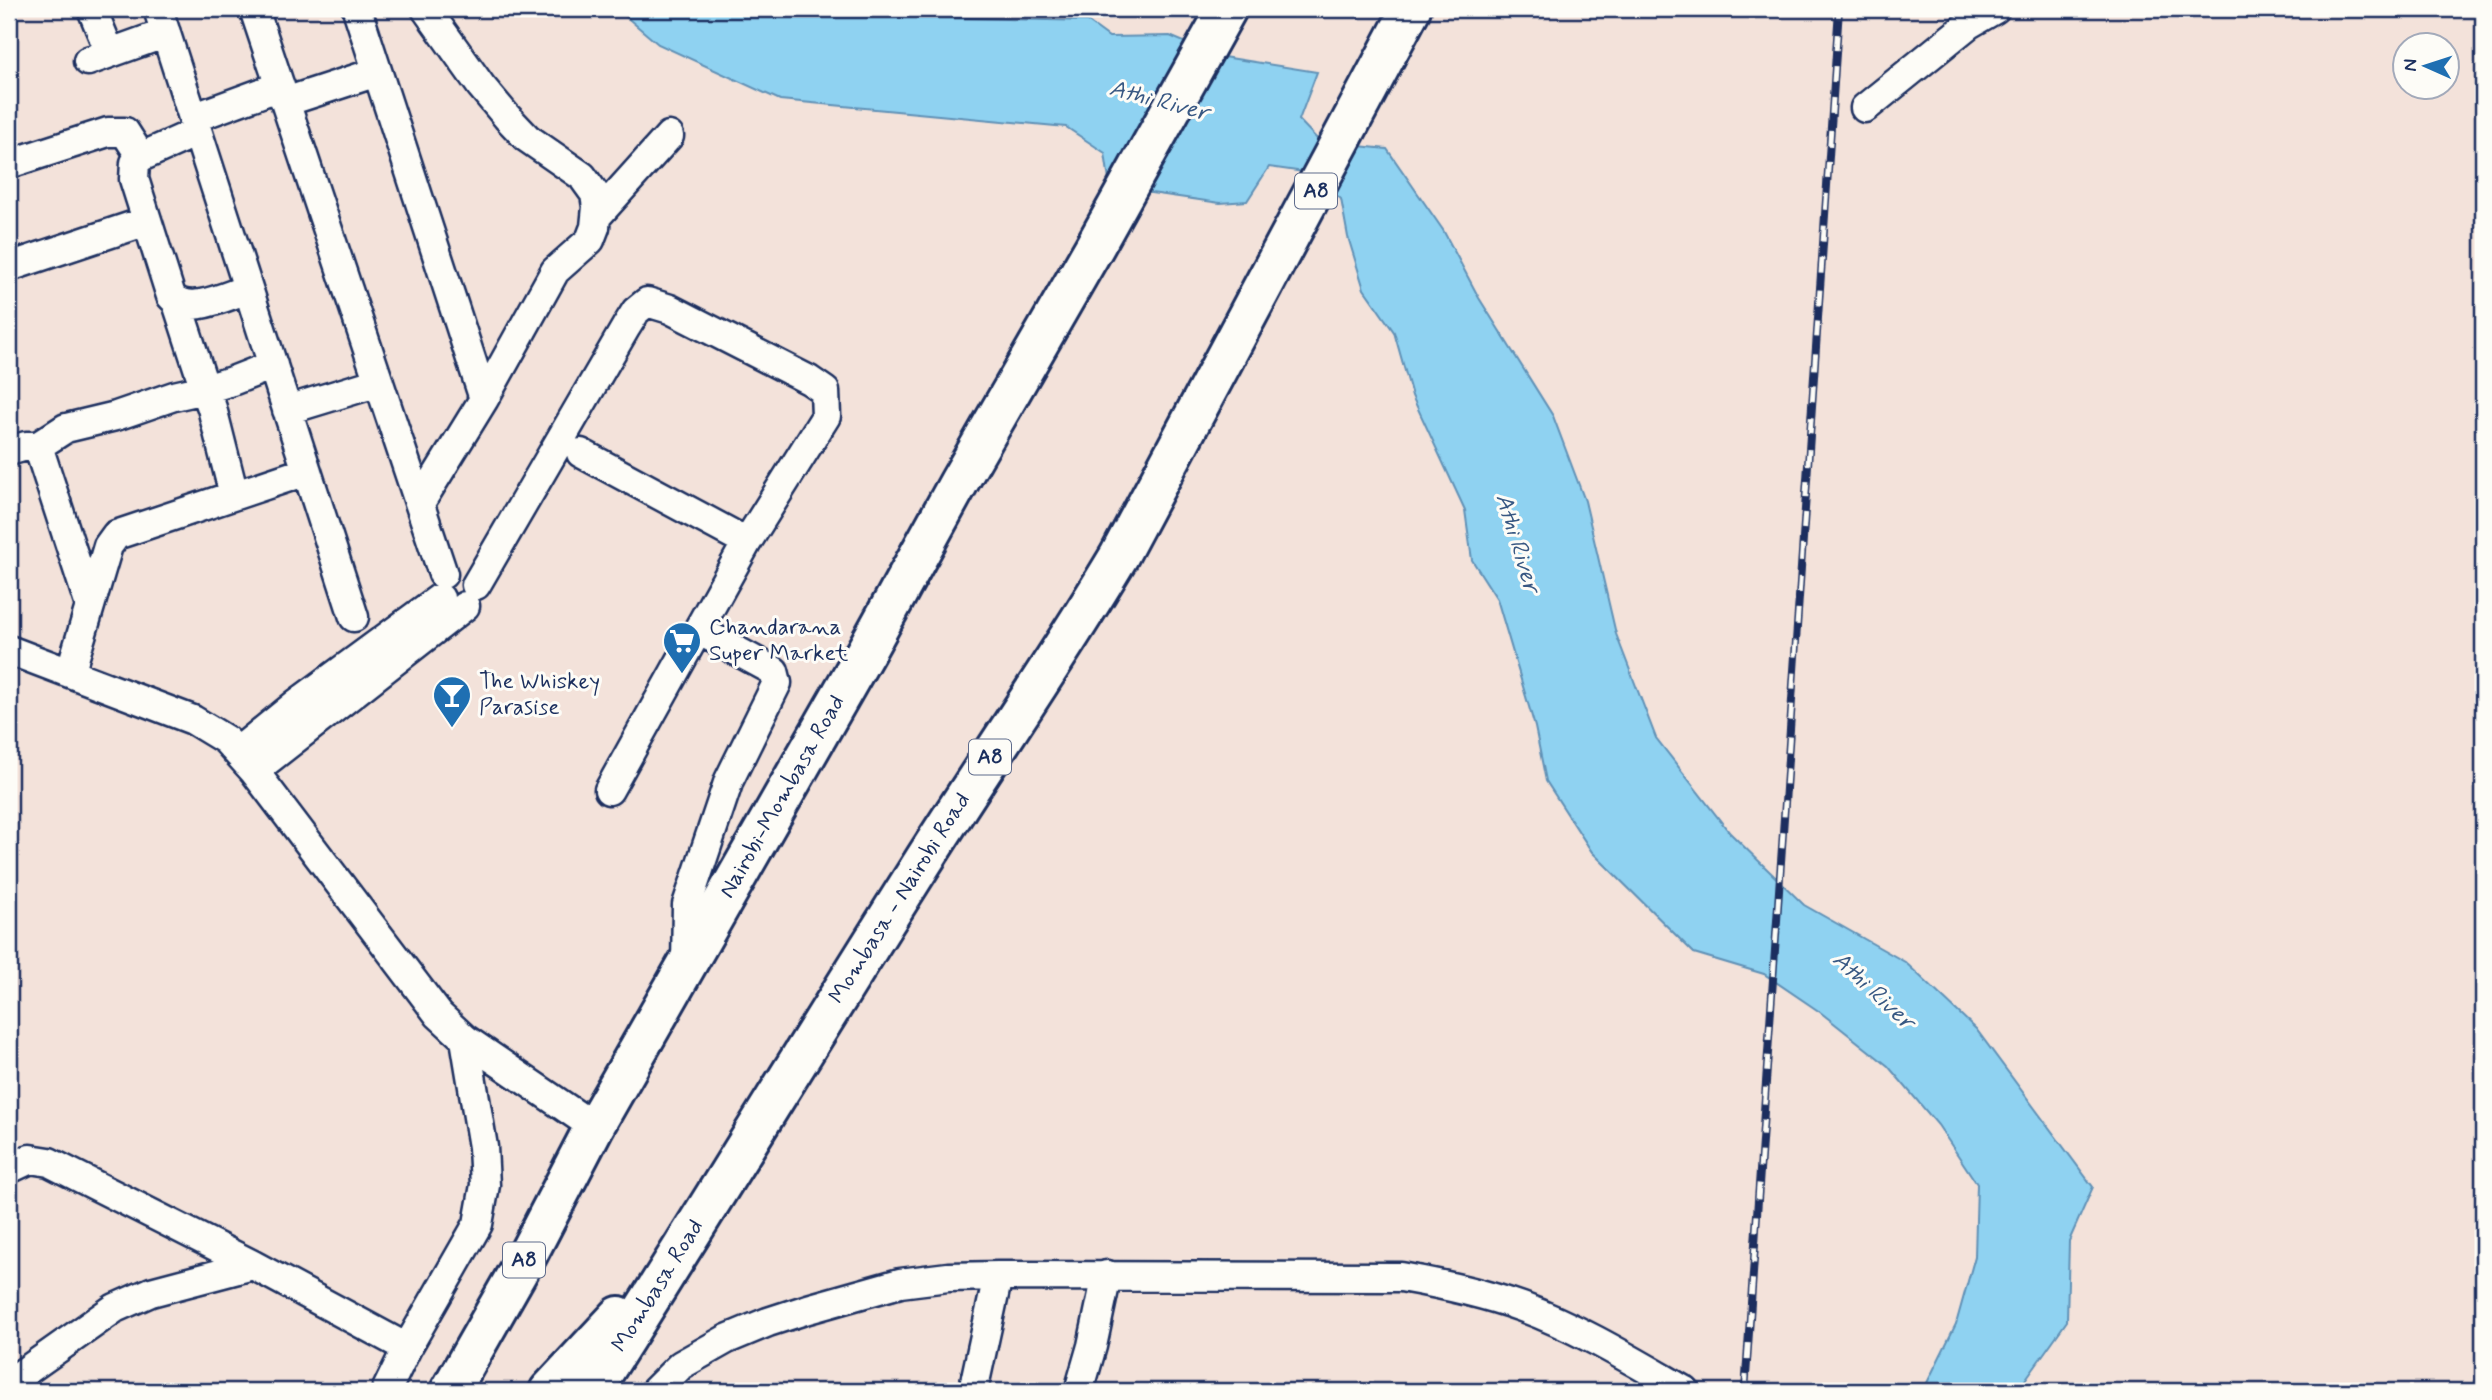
<svg xmlns="http://www.w3.org/2000/svg" width="2492" height="1400" font-family="Mynerve,sans-serif">
  <style>
    .water { fill: #8fd2f1; stroke: #6191b6; stroke-width: 2 }
    .lines { fill: none; stroke-linecap: round; stroke-linejoin: round }
    .minor-casing { stroke: #1b2f5e; stroke-width: 33 }
    .highway-casing { stroke: #1b2f5e; stroke-width: 44 }
    .minor { stroke: #fdfcf7; stroke-width: 28 }
    .highway { stroke: #fdfcf7; stroke-width: 38 }
    .rail-casing { stroke: #1b2f5e; stroke-width: 8 }
    .rail { stroke: #fdfcf7; stroke-width: 5; stroke-dasharray: 16; stroke-linecap: butt }
    .labels { text-anchor: middle; dominant-baseline: central; stroke-width: 6; stroke-linejoin: round; paint-order: stroke }
    .shield { fill: #fdfcf7; stroke: #5f6c8c; stroke-width: 2 }
    .shield-label { font-size: 21px; font-weight: bold; fill: #1b2f5e }
    .poi-label { font-size: 23px; fill: #1b2f5e; stroke: #fdfcf7; text-anchor: start }
    .street-label { font-size: 23px; fill: #1b2f5e; stroke: #fdfcf7 }
    .water-label { font-size: 24px; font-style: italic; fill: #385883; stroke: #fdfcf7 }
  </style>
  <rect width="100%" height="100%" fill="#f3e2da"/>
  <filter id="ink" filterUnits="userSpaceOnUse"><feTurbulence type="fractalNoise" baseFrequency=".0143" numOctaves="2"/><feDisplacementMap in="SourceGraphic" scale="14" xChannelSelector="R" yChannelSelector="G"/><feConvolveMatrix kernelMatrix="1 2 1 2 8 2 1 2 1" color-interpolation-filters="sRGB"/></filter>
  <g filter="url(#ink)">
    <path class="water" d="M 617,9 L 798,9 L 816,14 L 1087,21 L 1109,37 L 1170,36 L 1217,56 L 1317,72 L 1299,120 L 1320,142 L 1387,149 L 1443,230 L 1479,298 L 1553,416 L 1585,501 L 1616,634 L 1656,738 L 1730,833 L 1804,905 L 1905,962 L 1976,1029 L 2093,1187 L 2069,1241 L 2067,1321 L 2025,1380 L 2024,1391 L 1923,1391 L 1956,1324 L 1975,1256 L 1977,1184 L 1938,1125 L 1888,1066 L 1820,1012 L 1764,974 L 1694,953 L 1592,852 L 1546,781 L 1535,727 L 1497,599 L 1472,560 L 1465,510 L 1412,396 L 1394,332 L 1364,289 L 1348,237 L 1341,199 L 1311,173 L 1269,167 L 1247,201 L 1220,203 L 1110,187 L 1105,153 L 1066,127 L 780,100 L 658,44 Z"/>
    <g class="lines">
      <defs>
        <path id="minor" d="M 92,9 L 110,53
          M 158,9 L 354,617
          M 254,9 L 443,574
          M 357,9 L 484,399
          M 88,61 L 166,33
          M 285,102 L 377,72
          M 1865,108 L 1969,24 L 1995,9
          M 193,118 L 280,86
          M 197,132 L 141,157 L 135,163 L 134,179 L 171,296 C 188,316 226,296 248,289
          M 9,164 L 108,132 L 125,132 L 141,157
          M 597,216 L 669,136
          M 9,267 L 147,221
          M 287,410 L 379,382
          M 38,446 L 66,428 L 116,416 L 174,396 L 205,389 L 177,303
          M 9,451 L 26,446 L 38,446 L 90,606
          M 581,453 L 747,542
          M 234,495 L 212,408 L 205,389 L 232,381 L 273,365
          M 420,503 L 484,399 L 555,271 L 590,240 L 595,227 L 597,207 L 595,194 L 582,176 L 527,138 L 507,117 L 481,86 L 426,9
          M 476,585 L 626,327 L 636,311 L 647,302 L 670,309 L 809,380 L 825,391 L 826,416 L 747,542 L 698,630
          M 9,650 L 193,720 L 226,740 L 254,771 L 439,1015 L 465,1039 L 594,1127
          M 70,673 L 108,546 L 116,535 L 307,471
          M 237,752 L 296,704 L 440,598
          M 254,771 L 465,606
          M 609,790 L 698,630 L 774,671 L 777,683 L 729,780 L 687,905 L 686,965
          M 9,1169 L 30,1159 L 49,1162 L 253,1265 L 407,1348
          M 9,1383 L 115,1308 L 151,1292 L 253,1265
          M 386,1391 L 407,1348 L 478,1224 L 485,1185 L 483,1147 L 465,1039
          M 655,1391 L 681,1365 L 727,1339 L 768,1322 L 808,1309 L 900,1283 L 948,1277 L 998,1276 L 1401,1277 C 1441,1284 1483,1293 1522,1307 C 1579,1328 1633,1361 1685,1391
          M 973,1391 L 998,1276
          M 1079,1391 L 1092,1346 L 1107,1275"/>
        <g id="highway">
          <path id="s1" d="M 450,1391 L 528,1254 L 594,1127 L 866,651 L 959,482 L 1095,246 L 1227,9"/>
          <path d="M 549,1391 L 619,1316"/>
          <path id="s2" d="M 592,1391 C 701,1220 806,1047 914,876 C 981,769 1054,665 1119,556 L 1411,9"/>
        </g>
      </defs>
      <use href="#minor" class="minor-casing"/>
      <use href="#highway" class="highway-casing"/>
      <use href="#minor" class="minor"/>
      <use href="#highway" class="highway"/>
      <defs>
        <path id="rail" d="M 1745,1391 L 1839,9"/>
      </defs>
      <use href="#rail" class="rail-casing"/>
      <use href="#rail" class="rail"/>
    </g>
  </g>
  <defs>
    <symbol id="supermarket-pin" viewBox="-11 -11 22 30"><path d="M0 17L-7.5 6A9.5 9.5 0 1 1 7.5 6Z" fill="#1f6fb2" stroke="#fdfcf7"/><path d="M-6-5.5h2.5l.6 2H6L4.5 2H-2.5L-4.4-4H-6ZM-1.5 3.2a1.3 1.3 0 1 0 .1 0ZM3 3.2a1.3 1.3 0 1 0 .1 0Z" fill="#fff"/></symbol>
    <symbol id="bar-pin" viewBox="-11 -11 22 30"><path d="M0 17L-7.5 6A9.5 9.5 0 1 1 7.5 6Z" fill="#1f6fb2" stroke="#fdfcf7"/><path d="M-6-5H6L.8 .8V4.5H3.5V6h-7V4.5H-.8V.8Z" fill="#fff"/></symbol>
  </defs>
  <g fill-rule="evenodd">
    <use href="#supermarket-pin" x="660" y="619" width="44" height="60"/>
    <use href="#bar-pin" x="430" y="673" width="44" height="60"/>
  </g>
  <g class="labels">
    <g class="shield">
      <rect x="1295" y="173.5" width="42" height="35" rx="5"/>
      <rect x="969" y="739.5" width="42" height="35" rx="5"/>
      <rect x="503" y="1242.5" width="42" height="35" rx="5"/>
    </g>
    <g class="shield-label">
      <text x="1316" y="191">A8</text>
      <text x="990" y="757">A8</text>
      <text x="524" y="1260">A8</text>
    </g>
    <g class="poi-label">
      <text x="709" y="628">Chandarana<tspan x="709" dy="26">Super Market</tspan></text>
      <text x="479" y="682">The Whiskey<tspan x="479" dy="26">Parasise</tspan></text>
    </g>
    <g class="street-label">
      <text stroke="none"><textPath href="#s1" startOffset="681">Nairobi-Mombasa Road</textPath></text>
      <text stroke="none"><textPath href="#s2" startOffset="581">Mombasa - Nairobi Road</textPath></text>
      <text stroke="none"><textPath href="#s2" startOffset="124">Mombasa Road</textPath></text>
    </g>
    <g class="water-label">
      <text transform="translate(1159 101) rotate(15)">Athi River</text>
      <text transform="translate(1517 543) rotate(73)">Athi River</text>
      <text transform="translate(1873 991) rotate(43)">Athi River</text>
    </g>
  </g>
  <rect width="2492" height="1400" fill="none" stroke="#fdfcf7" stroke-width="35"/>
  <rect x="18" y="18" width="2457" height="1365" fill="none" stroke="#1b2f5e" stroke-width="2.5" filter="url(#ink)"/>
  <g transform="translate(2426 66) rotate(273)"><circle r="33" fill="#fdfcf7" stroke="#a3aaba" stroke-width="2"/>
  <path d="M0-5L12 26L0 18L-12 26Z" fill="#1f6fb2"/>
  <text y="-10" font-size="19" font-weight="bold" text-anchor="middle" fill="#1b2f5e">N</text>
  </g>
</svg>
